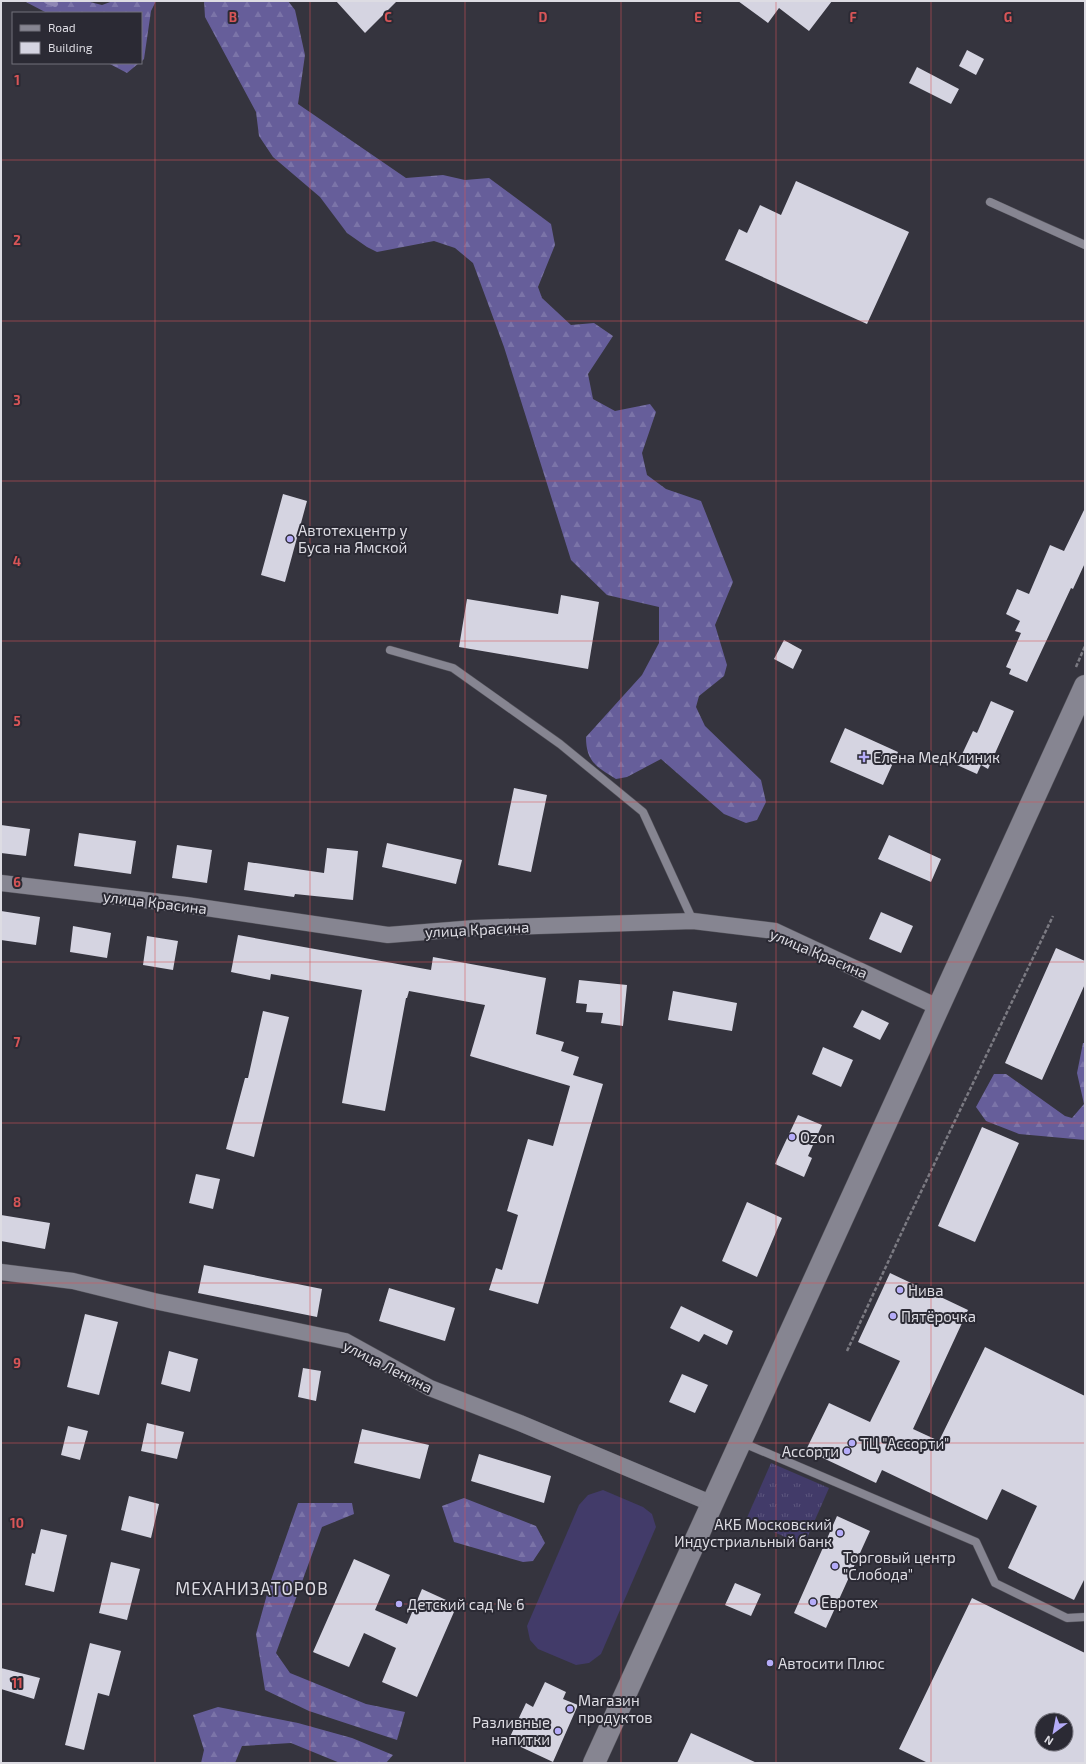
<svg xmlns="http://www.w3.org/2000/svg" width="1086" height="1764" font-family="'Exo 2',sans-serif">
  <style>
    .grass { fill: url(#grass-tufts) }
    .forest { fill: url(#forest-firs) }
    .pitch { fill: #423b69 }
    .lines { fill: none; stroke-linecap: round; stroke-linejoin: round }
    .stream { stroke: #8e87b4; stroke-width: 6 }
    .building { fill: #d5d4e1; fill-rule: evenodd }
    .lane-casing { stroke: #53525a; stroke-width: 9 }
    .street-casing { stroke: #53525a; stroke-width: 17 }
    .secondary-casing { stroke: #53525a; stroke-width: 23 }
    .path { stroke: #7b7a82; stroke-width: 2.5; stroke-dasharray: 4 2; stroke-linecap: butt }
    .lane { stroke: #868591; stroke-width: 8 }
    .street { stroke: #868591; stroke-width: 16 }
    .secondary { stroke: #868591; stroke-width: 22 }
    .grid { fill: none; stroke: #d85557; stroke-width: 1; stroke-opacity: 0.55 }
    .poi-dot { fill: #b5acf8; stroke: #2b2a34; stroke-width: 1.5 }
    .labels { text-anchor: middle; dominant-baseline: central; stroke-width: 4; stroke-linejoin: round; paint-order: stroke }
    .poi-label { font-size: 15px; fill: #dddce3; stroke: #2b2a34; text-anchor: start }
    .street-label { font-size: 15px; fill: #dddce3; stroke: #2b2a34 }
    .quarter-label { font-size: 17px; letter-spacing: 1px; fill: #dddce3; stroke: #2b2a34 }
    .grid-label { font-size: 13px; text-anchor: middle; font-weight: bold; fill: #d85557; stroke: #2b2a34; stroke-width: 4; stroke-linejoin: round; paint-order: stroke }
  </style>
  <defs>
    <pattern id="grass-tufts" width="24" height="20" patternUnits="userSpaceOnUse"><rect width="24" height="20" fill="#423b69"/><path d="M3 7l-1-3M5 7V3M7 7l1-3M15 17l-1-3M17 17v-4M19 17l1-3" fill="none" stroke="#5d577e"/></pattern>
    <pattern id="forest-firs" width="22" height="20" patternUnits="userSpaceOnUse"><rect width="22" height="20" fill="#665e9a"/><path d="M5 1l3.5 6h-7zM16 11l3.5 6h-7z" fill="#7b74a8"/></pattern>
  </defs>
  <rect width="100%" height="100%" fill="#35343e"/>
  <path class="grass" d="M 771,1463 L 829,1488 L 804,1545 L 746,1520 Z"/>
  <path class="forest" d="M 24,1 L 86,1 L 102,5 L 113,1 L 156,1 L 151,11 L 144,59 L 141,62 L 141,13 L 47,13 Z
    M 204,1 L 288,1 L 295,10 L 305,55 L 298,104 L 406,178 L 443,175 L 465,180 L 489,178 L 551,224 L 555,245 L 538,287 L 542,298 L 571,325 L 594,323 L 613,336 L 588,374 L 593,399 L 615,411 L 650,404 L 656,412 L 642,453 L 647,475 L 666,489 L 701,501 L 733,582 L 715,625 L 727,665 L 724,676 L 699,696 L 696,707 L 705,726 L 761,780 L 766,802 L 757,820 L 746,823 L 724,814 L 661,759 L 627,777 L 616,779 C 597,767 586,762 586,737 L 642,675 L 659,643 L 659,607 L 607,595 L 571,560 L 504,347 L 473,263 L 455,248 L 434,241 L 377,252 L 367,247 L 347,233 L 320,197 L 273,157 L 259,136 L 256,112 L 205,17 Z
    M 108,63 L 139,63 L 127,73 Z
    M 1083,1043 L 1085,1043 L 1085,1140 L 1019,1134 L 986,1121 L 976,1107 L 994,1074 L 1006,1074 L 1065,1116 L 1072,1118 L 1084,1104 L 1077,1073 Z
    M 464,1498 L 536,1526 L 545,1543 L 533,1561 L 523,1562 L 454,1542 L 442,1506 Z
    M 298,1503 L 352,1503 L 354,1514 L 322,1527 L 276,1653 L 290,1673 L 366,1704 L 405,1712 L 397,1740 L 309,1711 L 265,1690 L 256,1634 L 271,1580 Z
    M 218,1707 L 298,1723 L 352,1738 L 393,1755 L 386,1763 L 340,1763 L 291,1743 L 242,1746 L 235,1763 L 201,1763 L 204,1750 L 193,1715 Z"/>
  <path class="pitch" d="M 603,1490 L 643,1507 L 652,1514 L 656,1527 L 601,1654 L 589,1663 L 576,1665 L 538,1649 L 530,1640 L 527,1626 L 579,1505 L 588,1495 Z"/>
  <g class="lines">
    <path class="stream" d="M 47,1 L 55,4"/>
  </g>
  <path class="building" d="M 336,1 L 397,1 L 365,33 Z
    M 738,1 L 832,1 L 809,31 L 779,8 L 768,23 Z
    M 967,50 L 984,59 L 976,75 L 959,66 Z
    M 917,67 L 959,89 L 951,104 L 909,83 Z
    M 796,181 L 909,232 L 867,324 L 725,260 L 739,229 L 747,233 L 760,205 L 781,215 Z
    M 283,494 L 307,501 L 285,582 L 261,575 Z
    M 1085,508 L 1085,563 L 1073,589 L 1071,588 L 1027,682 L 1009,674 L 1011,669 L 1006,667 L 1021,633 L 1015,631 L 1020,621 L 1006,614 L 1017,589 L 1029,594 L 1050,545 L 1064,551 Z
    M 561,595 L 599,602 L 588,669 L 459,647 L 467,599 L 558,614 Z
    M 784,640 L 802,650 L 793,669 L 774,659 Z
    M 991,701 L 1014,711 L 988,769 L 981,765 L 977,774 L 957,765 L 973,731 L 977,733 Z
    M 845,728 L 898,752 L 883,785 L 830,762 Z
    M 514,788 L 547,795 L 531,872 L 498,865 Z
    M 1,825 L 30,829 L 26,856 L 1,853 Z
    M 79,833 L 136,841 L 131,874 L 74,866 Z
    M 889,835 L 941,859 L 931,882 L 878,859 Z
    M 387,843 L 462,860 L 456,884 L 382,867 Z
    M 177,845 L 212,850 L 207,883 L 172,878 Z
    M 327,848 L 358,851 L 353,900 L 295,894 L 294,897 L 244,890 L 248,862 L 324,873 Z
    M 1,911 L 40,917 L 36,945 L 1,940 Z
    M 881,912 L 913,926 L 901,953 L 869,939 Z
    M 73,926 L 111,933 L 107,958 L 70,952 Z
    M 238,935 L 431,970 L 433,957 L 546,978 L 536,1034 L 564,1042 L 561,1051 L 579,1057 L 573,1075 L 603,1084 L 538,1304 L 489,1290 L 496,1268 L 502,1270 L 518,1215 L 507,1211 L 528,1139 L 553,1146 L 570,1086 L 470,1056 L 485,1005 L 409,991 L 407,998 L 406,998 L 385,1111 L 342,1103 L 362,990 L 271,974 L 270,980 L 231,972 Z
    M 147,936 L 178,941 L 173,970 L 143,965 Z
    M 1056,948 L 1085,961 L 1085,984 L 1042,1080 L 1005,1063 Z
    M 579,980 L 627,985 L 623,1026 L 601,1023 L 603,1013 L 586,1012 L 587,1004 L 576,1003 Z
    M 673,991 L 737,1003 L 732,1031 L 668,1020 Z
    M 862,1010 L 889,1023 L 880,1040 L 853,1027 Z
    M 263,1011 L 289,1017 L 254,1157 L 226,1149 L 245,1078 L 248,1078 Z
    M 823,1047 L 853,1060 L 841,1087 L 812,1074 Z
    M 798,1115 L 822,1125 L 808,1156 L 812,1158 L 804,1177 L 775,1164 Z
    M 982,1127 L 1019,1143 L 975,1242 L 938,1226 Z
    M 196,1174 L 220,1179 L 213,1209 L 189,1203 Z
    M 747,1202 L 782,1218 L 757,1277 L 722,1261 Z
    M 1,1215 L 50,1223 L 45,1249 L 1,1241 Z
    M 204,1265 L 322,1289 L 317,1317 L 198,1293 Z
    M 890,1273 L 968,1310 L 913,1429 L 939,1441 L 985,1347 L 1085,1396 L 1085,1578 L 1074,1600 L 1008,1568 L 1037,1506 L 1002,1489 L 987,1520 L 882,1470 L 876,1483 L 806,1450 L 829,1403 L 870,1422 L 900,1361 L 858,1342 Z
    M 389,1288 L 455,1308 L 445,1341 L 379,1321 Z
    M 681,1306 L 733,1331 L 727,1345 L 704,1334 L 699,1342 L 670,1328 Z
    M 85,1314 L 118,1322 L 99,1395 L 67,1387 Z
    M 169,1351 L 198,1359 L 190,1392 L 161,1384 Z
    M 303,1368 L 321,1371 L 316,1401 L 298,1397 Z
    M 682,1374 L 708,1385 L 695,1413 L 669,1402 Z
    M 147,1423 L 184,1432 L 177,1459 L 141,1451 Z
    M 68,1426 L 88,1431 L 80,1460 L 61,1455 Z
    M 362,1429 L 429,1445 L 420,1479 L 354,1463 Z
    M 479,1454 L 551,1476 L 544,1503 L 471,1481 Z
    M 129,1496 L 159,1504 L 151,1538 L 121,1530 Z
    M 837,1516 L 870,1531 L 826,1628 L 794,1613 Z
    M 41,1529 L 67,1535 L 54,1592 L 25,1585 L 32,1553 L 35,1554 Z
    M 354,1559 L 390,1575 L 375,1610 L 407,1624 L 422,1589 L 457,1605 L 417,1697 L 382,1682 L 396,1648 L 364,1633 L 349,1667 L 313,1652 Z
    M 111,1562 L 140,1569 L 127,1620 L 99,1613 Z
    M 735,1583 L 761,1594 L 751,1616 L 725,1605 Z
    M 972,1598 L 1085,1653 L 1085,1763 L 928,1763 L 899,1749 ZM 1042,1720 L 1066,1720 L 1066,1744 L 1042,1744 Z
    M 90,1643 L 121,1651 L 109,1696 L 98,1693 L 84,1750 L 65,1745 Z
    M 1,1668 L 40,1678 L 34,1699 L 1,1689 Z
    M 545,1682 L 566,1692 L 563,1699 L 578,1705 L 553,1762 L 508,1741 L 526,1703 L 533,1707 Z
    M 691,1733 L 757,1763 L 677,1763 Z"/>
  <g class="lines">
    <defs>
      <path id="lane" d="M 990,202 L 1085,245
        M 390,650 L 453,668 L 560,744 L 643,812 L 693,921
        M 741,1442 L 976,1542 L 995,1583 L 1067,1618 L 1085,1617"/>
      <path id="street" d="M 1,883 L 186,905 L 388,935 L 475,928 L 693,921 L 775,931 L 938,1007
        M 1,1272 L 73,1281 L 154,1301 L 345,1341 L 430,1388 L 520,1423 L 713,1504"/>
      <path id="secondary" d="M 594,1763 L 1085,686"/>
    </defs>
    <use href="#lane" class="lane-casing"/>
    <use href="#street" class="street-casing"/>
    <use href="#secondary" class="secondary-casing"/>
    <path class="path" d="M 1076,667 L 1085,646
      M 847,1351 L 907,1221 L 1053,916"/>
    <use href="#lane" class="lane"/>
    <use href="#street" class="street"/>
    <use href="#secondary" class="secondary"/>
  </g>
  <path class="grid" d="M 155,1 L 155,1763M 310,1 L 310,1763M 465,1 L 465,1763M 621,1 L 621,1763M 776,1 L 776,1763M 931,1 L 931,1763M 1,160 L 1085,160M 1,321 L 1085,321M 1,481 L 1085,481M 1,641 L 1085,641M 1,802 L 1085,802M 1,962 L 1085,962M 1,1123 L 1085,1123M 1,1283 L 1085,1283M 1,1443 L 1085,1443M 1,1604 L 1085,1604"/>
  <g class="poi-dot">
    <circle cx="290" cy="539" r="4"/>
    <path d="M862 751h4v4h4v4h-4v4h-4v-4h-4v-4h4z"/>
    <circle cx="792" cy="1137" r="4"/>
    <circle cx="900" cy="1290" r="4"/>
    <circle cx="893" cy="1316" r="4"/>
    <circle cx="852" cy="1443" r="4"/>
    <circle cx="847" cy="1451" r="4"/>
    <circle cx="840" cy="1533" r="4"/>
    <circle cx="835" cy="1566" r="4"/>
    <circle cx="813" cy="1602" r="4"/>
    <circle cx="399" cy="1604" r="4"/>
    <circle cx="770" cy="1663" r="4"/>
    <circle cx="570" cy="1709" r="4"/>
    <circle cx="558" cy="1731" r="4"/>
  </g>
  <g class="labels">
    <g class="poi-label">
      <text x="298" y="530">Автотехцентр у<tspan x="298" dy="17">Буса на Ямской</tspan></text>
      <text x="873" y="757">Елена МедКлиник</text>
      <text x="800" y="1137">Ozon</text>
      <text x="908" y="1290">Нива</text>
      <text x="901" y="1316">Пятёрочка</text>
      <text x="860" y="1443">ТЦ "Ассорти"</text>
      <text x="839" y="1451" text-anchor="end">Ассорти</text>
      <text x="832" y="1524" text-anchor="end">АКБ Московский<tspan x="832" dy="17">Индустриальный банк</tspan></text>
      <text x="843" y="1557">Торговый центр<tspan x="843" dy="17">"Слобода"</tspan></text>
      <text x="821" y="1602">Евротех</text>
      <text x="407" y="1604">Детский сад № 6</text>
      <text x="778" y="1663">Автосити Плюс</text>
      <text x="578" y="1700">Магазин<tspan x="578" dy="17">продуктов</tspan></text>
      <text x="550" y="1722" text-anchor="end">Разливные<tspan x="550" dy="17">напитки</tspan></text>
    </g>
    <g class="street-label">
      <text transform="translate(155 902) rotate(7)">улица Красина</text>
      <text transform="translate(477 929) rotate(-3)">улица Красина</text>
      <text transform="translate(819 953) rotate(23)">улица Красина</text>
      <text transform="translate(388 1366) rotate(27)">улица Ленина</text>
    </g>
    <g class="quarter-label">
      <text x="252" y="1588">МЕХАНИЗАТОРОВ</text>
    </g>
  </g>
  <g class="grid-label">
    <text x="233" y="22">B</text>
    <text x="388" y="22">C</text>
    <text x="543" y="22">D</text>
    <text x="698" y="22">E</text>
    <text x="853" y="22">F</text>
    <text x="1008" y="22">G</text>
    <text x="17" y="85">1</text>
    <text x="17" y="245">2</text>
    <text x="17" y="405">3</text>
    <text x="17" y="566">4</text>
    <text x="17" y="726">5</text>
    <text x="17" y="887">6</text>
    <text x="17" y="1047">7</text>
    <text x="17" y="1207">8</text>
    <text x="17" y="1368">9</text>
    <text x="17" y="1528">10</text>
    <text x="17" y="1688">11</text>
  </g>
  <rect width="1086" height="1764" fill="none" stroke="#dddce3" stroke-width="4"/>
  <rect x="12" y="12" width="130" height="52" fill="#2b2a34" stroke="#72717a"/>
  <rect x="20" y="25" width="20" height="6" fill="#868591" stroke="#72717a"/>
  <text x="48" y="32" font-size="12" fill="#dddce3">Road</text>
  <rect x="20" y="42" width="20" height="12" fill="#d5d4e1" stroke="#72717a"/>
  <text x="48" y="52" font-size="12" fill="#dddce3">Building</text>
  <g transform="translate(1054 1732) rotate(212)"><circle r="19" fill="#2b2a34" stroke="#72717a"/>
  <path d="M0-3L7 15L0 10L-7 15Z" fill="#b5acf8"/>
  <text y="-6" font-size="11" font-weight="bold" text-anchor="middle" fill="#dddce3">N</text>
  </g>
</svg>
